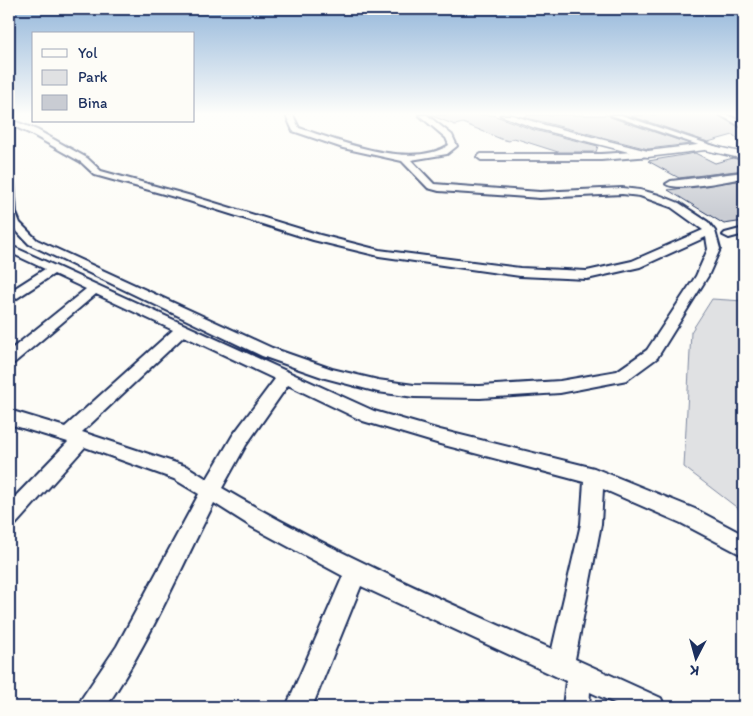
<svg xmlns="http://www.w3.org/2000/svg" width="753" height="716" font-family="Itim,sans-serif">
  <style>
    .green { fill: #e0e1e3; stroke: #7e88a0 }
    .building { fill: #c9ccd3; stroke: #1b2f5e }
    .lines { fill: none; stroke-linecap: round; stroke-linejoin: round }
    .minor-casing { stroke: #1b2f5e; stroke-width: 4 }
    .major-casing { stroke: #1b2f5e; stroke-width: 3 }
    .minor { fill: #fdfcf7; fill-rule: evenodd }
    .major { fill: #fdfcf7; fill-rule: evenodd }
  </style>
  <rect width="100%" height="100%" fill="#fdfcf7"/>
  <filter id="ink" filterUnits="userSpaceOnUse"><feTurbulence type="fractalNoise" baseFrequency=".02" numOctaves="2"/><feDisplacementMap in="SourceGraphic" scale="10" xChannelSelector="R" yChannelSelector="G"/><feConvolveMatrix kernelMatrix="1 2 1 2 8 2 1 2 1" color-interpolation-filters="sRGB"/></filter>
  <g filter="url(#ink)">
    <path class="green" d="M 712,299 L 744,301 L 744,513 L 684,467 L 691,332 Z"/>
    <path class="building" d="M 430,115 L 493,115 L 534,130 L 598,146 L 596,152 L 558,152 L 514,138 L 509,141 L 501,139 L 463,123 L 455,125 Z
      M 529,115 L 609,115 L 610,117 L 690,144 L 648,149 L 523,117 Z
      M 649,115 L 718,115 L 744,130 L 744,144 L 733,135 L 708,142 L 631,116 Z
      M 695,153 L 715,163 L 733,158 L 744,161 L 744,170 L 679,178 L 648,161 Z
      M 744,180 L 744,221 L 724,224 L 668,190 Z"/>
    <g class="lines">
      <defs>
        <path id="minor" d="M 286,115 L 293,115 L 299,128 C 339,141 411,170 449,145 L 446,138 L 419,115 L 427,115 L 452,135 L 457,146 L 447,154 L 411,160 L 434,184 L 540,192 L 622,188 L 640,190 L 659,195 L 679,203 L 708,222 L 715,231 L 720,249 L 708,276 L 657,358 L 627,380 L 560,393 L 480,398 L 414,397 L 378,392 L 325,378 L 262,356 L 29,244 L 10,224 L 9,179 L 14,182 L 16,213 L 20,223 L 37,240 L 272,348 L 332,369 L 378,380 L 414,385 L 480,386 L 560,381 L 617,371 L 647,350 L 696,276 L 708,249 L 706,237 L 640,267 L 587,279 L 520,276 L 379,256 L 313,240 L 189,201 L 95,175 L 81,162 L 31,134 L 9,124 L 9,119 L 37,130 L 87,158 L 101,171 L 195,197 L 320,235 L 379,250 L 520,268 L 587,271 L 632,261 L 703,230 L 671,207 L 640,196 L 622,194 L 540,198 L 439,191 L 428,188 L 402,161 L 343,148 L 293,131 Z
          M 611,115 L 621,115 L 720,148 L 713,150 Z
          M 720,115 L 728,115 L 744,123 L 744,128 Z
          M 648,151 L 651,152 L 651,156 L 601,160 L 481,160 L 477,157 L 481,154 L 601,154 Z
          M 744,172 L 744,178 C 729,180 676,192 666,184 L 671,181 Z
          M 744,228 L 744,234 L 729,238 L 723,235 L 725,233 Z
          M 9,245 L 374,411 L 440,430 L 594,468 L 695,509 L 744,535 L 744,556 L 681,523 L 603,489 L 601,524 L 575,659 L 661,698 L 665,707 L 623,707 L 590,692 L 589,707 L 563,707 L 566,681 L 361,586 L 312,707 L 286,707 L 343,576 L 252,527 L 214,503 C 179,572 149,643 106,707 L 78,707 L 82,698 L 117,646 L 199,494 L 174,479 L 85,447 L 16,524 L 9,526 L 9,503 L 68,442 L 9,424 L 9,410 L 65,427 L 173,330 L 96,294 L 14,363 L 9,364 L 9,351 L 86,289 L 54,274 L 14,300 L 9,301 L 9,292 L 45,269 L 9,252 ZM 184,336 L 275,379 L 233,435 L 207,479 L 188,467 L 82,432 ZM 288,385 L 363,421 L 440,444 L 584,482 L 581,524 L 552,649 C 440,599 328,550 222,488 L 246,445 Z"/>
        <path id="major" d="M 500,115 L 512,115 L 541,124 L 648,151 L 705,144 L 744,153 L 744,159 L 705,150 L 648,157 L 535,128 Z"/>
      </defs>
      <use href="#minor" class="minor-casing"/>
      <use href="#major" class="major-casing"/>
      <use href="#minor" class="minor"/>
      <use href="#major" class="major"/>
    </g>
  </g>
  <linearGradient id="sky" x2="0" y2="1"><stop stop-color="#93b6da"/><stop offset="0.53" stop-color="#fefefb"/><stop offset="1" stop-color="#fefefb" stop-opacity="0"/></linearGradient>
  <rect width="753" height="215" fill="url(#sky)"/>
  <rect width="753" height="716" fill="none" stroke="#fdfcf7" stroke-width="30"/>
  <rect x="15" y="15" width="723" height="686" fill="none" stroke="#1b2f5e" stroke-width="2" filter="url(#ink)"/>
  <rect x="32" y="32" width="162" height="90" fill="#fdfcf7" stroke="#a3aaba"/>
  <rect x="42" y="49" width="25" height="8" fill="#fdfcf7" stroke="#a3aaba"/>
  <text x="78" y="58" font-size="15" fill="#1b2f5e">Yol</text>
  <rect x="42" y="70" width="25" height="15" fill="#e0e1e3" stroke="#a3aaba"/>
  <text x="78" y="82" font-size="15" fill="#1b2f5e">Park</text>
  <rect x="42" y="95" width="25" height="15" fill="#c9ccd3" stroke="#a3aaba"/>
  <text x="78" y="108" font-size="15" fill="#1b2f5e">Bina</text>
  <g transform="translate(696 658) rotate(186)" stroke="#fdfcf7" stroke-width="4" paint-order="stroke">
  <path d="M0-4L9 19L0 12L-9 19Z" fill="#1b2f5e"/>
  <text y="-8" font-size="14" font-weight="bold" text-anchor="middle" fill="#1b2f5e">K</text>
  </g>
</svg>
